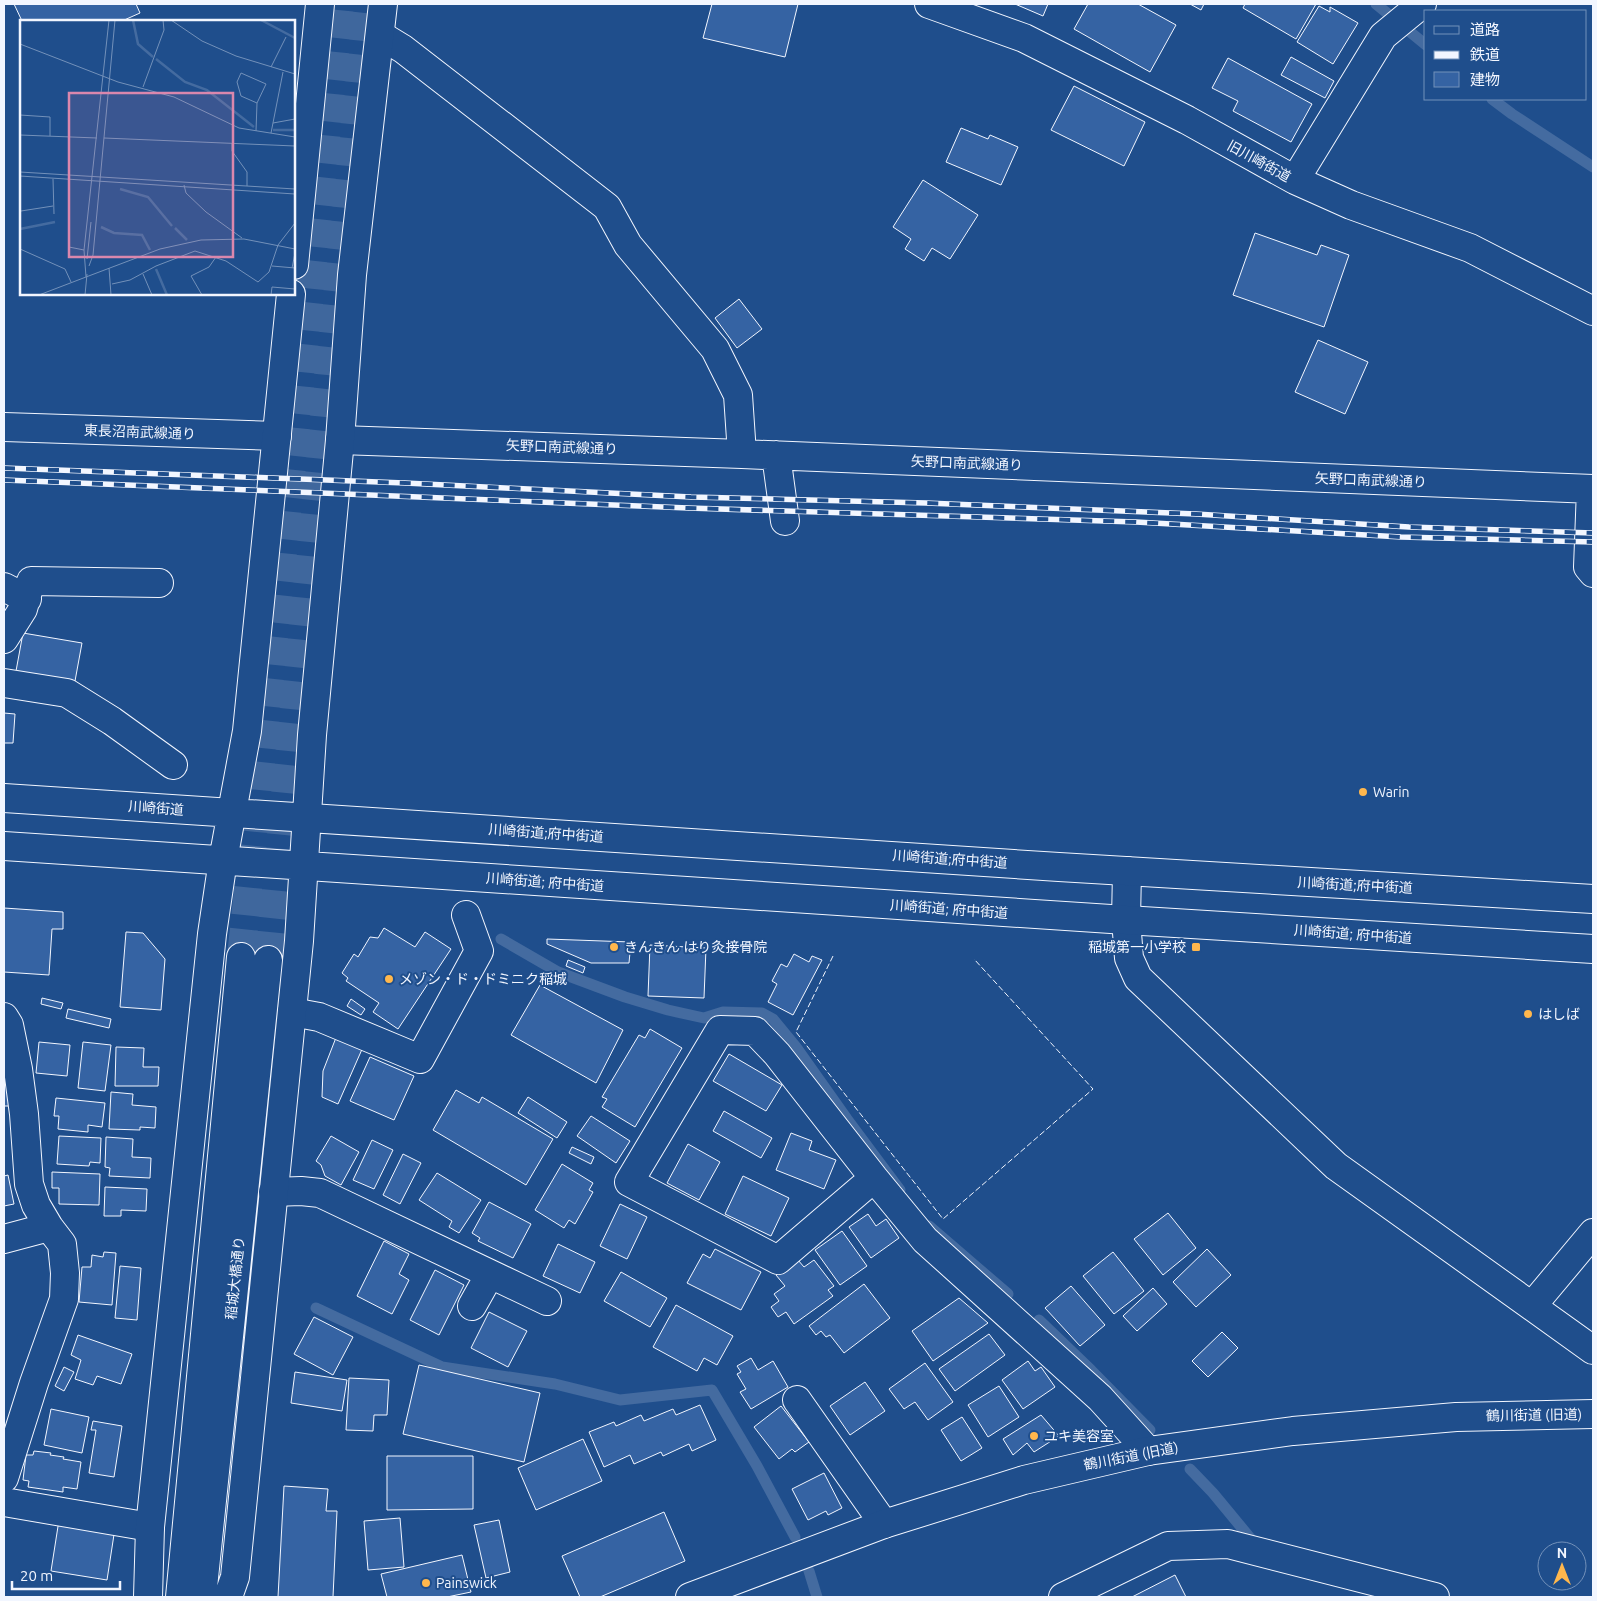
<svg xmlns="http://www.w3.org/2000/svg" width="1597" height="1601" font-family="Ubuntu,'Noto Sans JP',sans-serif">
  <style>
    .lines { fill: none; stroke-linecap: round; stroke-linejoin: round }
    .stream { stroke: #446ba0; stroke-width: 11 }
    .building { fill: #3563a3; stroke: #f2f6ff }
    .major-tunnel { stroke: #3f679d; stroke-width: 28; stroke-dasharray: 28 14; stroke-linecap: butt }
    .minor-casing { stroke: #f2f6ff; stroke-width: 30 }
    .major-casing { stroke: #f2f6ff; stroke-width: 30 }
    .minor { stroke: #1f4e8c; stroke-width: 28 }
    .major { stroke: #1f4e8c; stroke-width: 28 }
    .rail-casing { stroke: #f2f6ff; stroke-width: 5.5 }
    .rail { stroke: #1f4e8c; stroke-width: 4; stroke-dasharray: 11; stroke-linecap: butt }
    .fence { stroke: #f2f6ff; stroke-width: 1; stroke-dasharray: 6 2.5; stroke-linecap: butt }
    .poi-dot { fill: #ffb74d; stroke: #1f4e8c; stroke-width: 2 }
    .labels { text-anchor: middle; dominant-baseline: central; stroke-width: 4; stroke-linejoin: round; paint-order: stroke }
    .street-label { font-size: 14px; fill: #f2f6ff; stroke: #1f4e8c }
    .poi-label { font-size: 14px; fill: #f2f6ff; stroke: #1f4e8c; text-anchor: start }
    .inset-river { fill: none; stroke: #446ba0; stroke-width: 2.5 }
    .inset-road { fill: none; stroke: #7391ba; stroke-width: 1 }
    .view { fill: #da87ad; fill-opacity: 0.15; stroke: #da87ad; stroke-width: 2.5 }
    .inset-edge { fill: none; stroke: #f2f6ff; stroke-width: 2.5 }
  </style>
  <rect width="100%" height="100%" fill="#1f4e8c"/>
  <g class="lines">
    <path class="stream" d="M 1376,4 L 1426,45
      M 1492,99 L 1512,114 L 1593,167
      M 501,939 L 558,972 L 625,997 L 668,1010 L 704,1018 L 723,1012 L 762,1013 L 773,1019 L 796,1047 L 847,1119 L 900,1190
      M 929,1226 L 1008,1294
      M 316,1308 L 442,1367 L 555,1384 L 620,1400 L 712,1390 L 757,1466 L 795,1537
      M 1039,1320 L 1091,1370 L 1150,1430
      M 1190,1469 L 1213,1493 L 1251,1539
      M 809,1571 L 817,1597"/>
  </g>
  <path class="building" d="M 14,4 L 136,4 L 140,13 L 122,21 L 22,21 Z
    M 712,4 L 798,4 L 785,57 L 703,38 Z
    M 1015,4 L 1048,4 L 1043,16 Z
    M 1088,4 L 1138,4 L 1176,25 L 1150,72 L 1074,29 Z
    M 1190,4 L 1204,4 L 1201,10 Z
    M 1245,4 L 1316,4 L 1296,39 L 1243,8 Z
    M 1319,6 L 1330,12 L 1330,7 L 1358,23 L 1333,64 L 1297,42 Z
    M 1291,57 L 1334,81 L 1325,98 L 1281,75 Z
    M 1228,58 L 1312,104 L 1291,142 L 1233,111 L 1238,101 L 1212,88 Z
    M 1074,86 L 1145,122 L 1124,166 L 1051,130 Z
    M 961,128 L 988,139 L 990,135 L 1018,147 L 1001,185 L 946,162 Z
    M 923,180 L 978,215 L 950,259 L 932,248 L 924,261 L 905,249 L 911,239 L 893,227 Z
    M 1255,233 L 1317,255 L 1321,245 L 1349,255 L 1324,327 L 1233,295 Z
    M 739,299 L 762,329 L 737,348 L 715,318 Z
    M 1318,340 L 1368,362 L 1345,414 L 1295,392 Z
    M 23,633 L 82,643 L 75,681 L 16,671 Z
    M 4,713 L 15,714 L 13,743 L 4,743 Z
    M 4,908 L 63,912 L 63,929 L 52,929 L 49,975 L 4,972 Z
    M 384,928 L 415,947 L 425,932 L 451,949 L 398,1029 L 373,1012 L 379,1003 L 346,981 L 348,978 L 342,973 L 354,954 L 358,957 L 370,937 L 378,938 Z
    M 126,932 L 143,933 L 165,959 L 161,1010 L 120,1007 Z
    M 547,939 L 631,942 L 629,963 L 591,963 L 547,944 Z
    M 650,945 L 706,948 L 704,998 L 648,996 Z
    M 794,954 L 809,962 L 812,956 L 822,960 L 793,1015 L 768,1002 L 777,984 L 772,981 L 781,964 L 787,967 Z
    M 568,960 L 585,967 L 583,973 L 566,966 Z
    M 540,985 L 623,1030 L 596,1083 L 511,1035 Z
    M 42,998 L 63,1003 L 61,1009 L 41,1004 Z
    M 351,999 L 365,1009 L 361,1015 L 347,1006 Z
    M 68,1009 L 111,1019 L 109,1028 L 66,1018 Z
    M 650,1029 L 682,1048 L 635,1127 L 602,1107 L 607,1099 L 602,1097 L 639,1035 L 645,1038 Z
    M 337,1035 L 363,1047 L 338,1104 L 322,1097 L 323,1071 Z
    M 39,1042 L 70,1045 L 67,1076 L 36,1073 Z
    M 83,1042 L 111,1045 L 105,1091 L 78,1088 Z
    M 116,1047 L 144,1048 L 143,1067 L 159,1067 L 158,1086 L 115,1086 Z
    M 729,1054 L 782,1085 L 766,1111 L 713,1081 Z
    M 370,1057 L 414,1076 L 394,1120 L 350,1101 Z
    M 4,1082 L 8,1082 L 9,1106 L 4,1106 Z
    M 456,1090 L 479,1103 L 482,1097 L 553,1139 L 526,1185 L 433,1130 Z
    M 111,1092 L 133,1094 L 132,1105 L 156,1107 L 155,1128 L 140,1127 L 140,1130 L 109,1129 Z
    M 528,1097 L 567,1122 L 557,1138 L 518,1113 Z
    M 56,1098 L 105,1103 L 102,1127 L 88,1125 L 88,1132 L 58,1129 L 59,1116 L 54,1116 Z
    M 724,1111 L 772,1138 L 761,1158 L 713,1131 Z
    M 591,1116 L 630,1141 L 616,1163 L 577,1136 Z
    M 791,1133 L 812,1141 L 809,1150 L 836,1160 L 824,1189 L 776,1170 Z
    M 59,1136 L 101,1138 L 100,1163 L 90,1162 L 89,1166 L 57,1164 Z
    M 331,1136 L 359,1152 L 341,1185 L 325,1176 L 321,1165 L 316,1161 Z
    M 106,1137 L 133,1139 L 132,1157 L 151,1158 L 150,1178 L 109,1176 L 110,1168 L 105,1167 Z
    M 372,1140 L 393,1150 L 374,1189 L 353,1180 Z
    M 688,1144 L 720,1162 L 699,1200 L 667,1183 Z
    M 572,1147 L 594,1157 L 591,1164 L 569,1153 Z
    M 403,1154 L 421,1163 L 400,1204 L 383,1195 Z
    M 562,1164 L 593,1183 L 589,1190 L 593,1192 L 575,1224 L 569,1220 L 564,1228 L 535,1210 Z
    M 52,1172 L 100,1174 L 99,1205 L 59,1204 L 59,1188 L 52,1188 Z
    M 437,1173 L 481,1200 L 459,1233 L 449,1227 L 452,1221 L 419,1200 Z
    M 8,1175 L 14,1204 L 4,1206 L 4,1176 Z
    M 743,1176 L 789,1198 L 771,1236 L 725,1214 Z
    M 105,1187 L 147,1189 L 146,1211 L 121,1210 L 121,1216 L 104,1216 Z
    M 489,1202 L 531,1224 L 513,1258 L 478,1241 L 480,1238 L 472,1233 Z
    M 620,1204 L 647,1217 L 627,1259 L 600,1246 Z
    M 1168,1213 L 1196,1248 L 1163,1275 L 1134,1239 Z
    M 868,1214 L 876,1226 L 886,1219 L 899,1238 L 871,1258 L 849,1227 Z
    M 842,1231 L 867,1266 L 840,1285 L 815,1250 Z
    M 384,1241 L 409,1254 L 399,1274 L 409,1280 L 392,1314 L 357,1296 Z
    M 558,1244 L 595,1262 L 580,1293 L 543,1276 Z
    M 715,1249 L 761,1272 L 741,1310 L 687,1283 L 703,1254 L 710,1258 Z
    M 1207,1249 L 1231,1275 L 1196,1307 L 1173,1282 Z
    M 104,1252 L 116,1253 L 112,1305 L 79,1302 L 82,1267 L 91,1267 L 92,1255 L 103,1257 Z
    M 1113,1252 L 1144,1291 L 1114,1314 L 1083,1276 Z
    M 798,1260 L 804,1267 L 814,1260 L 834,1286 L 828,1290 L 833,1296 L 794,1324 L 786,1312 L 778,1317 L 771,1307 L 779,1301 L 774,1294 L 785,1286 L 776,1275 Z
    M 120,1266 L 141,1268 L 137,1320 L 115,1318 Z
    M 435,1270 L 464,1285 L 439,1335 L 410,1320 Z
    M 621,1272 L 667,1298 L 650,1327 L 604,1301 Z
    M 864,1284 L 890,1318 L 844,1353 L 830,1335 L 826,1337 L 821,1331 L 816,1335 L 809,1326 Z
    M 1071,1286 L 1105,1325 L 1080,1346 L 1045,1308 Z
    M 1153,1288 L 1167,1304 L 1137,1331 L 1123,1316 Z
    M 959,1298 L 988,1323 L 933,1361 L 912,1331 Z
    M 676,1305 L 733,1336 L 717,1365 L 704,1358 L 697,1371 L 653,1347 Z
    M 489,1312 L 527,1331 L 508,1367 L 471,1348 Z
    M 314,1317 L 353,1337 L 333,1375 L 294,1354 Z
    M 1222,1332 L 1238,1348 L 1208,1377 L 1192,1361 Z
    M 989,1334 L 1005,1355 L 955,1391 L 939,1369 Z
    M 78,1335 L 132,1354 L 121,1384 L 97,1376 L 93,1385 L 75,1379 L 81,1360 L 71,1355 Z
    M 751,1358 L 758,1370 L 773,1361 L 788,1387 L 751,1409 L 740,1392 L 746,1389 L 737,1374 L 741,1372 L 737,1366 Z
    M 1028,1361 L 1035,1371 L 1041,1367 L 1055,1387 L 1023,1409 L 1002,1380 Z
    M 925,1363 L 953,1402 L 928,1420 L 915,1402 L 904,1409 L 889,1389 Z
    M 419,1365 L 540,1393 L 524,1462 L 403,1434 Z
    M 64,1367 L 74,1372 L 64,1391 L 55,1386 Z
    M 295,1372 L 347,1380 L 342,1411 L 291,1403 Z
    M 349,1378 L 389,1380 L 387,1415 L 374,1415 L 373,1431 L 346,1430 Z
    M 865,1382 L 885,1411 L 850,1435 L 830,1406 Z
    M 999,1386 L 1019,1417 L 988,1437 L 968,1405 Z
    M 700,1405 L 716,1440 L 692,1451 L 689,1444 L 663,1456 L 661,1452 L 634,1464 L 630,1455 L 604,1467 L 589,1432 L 614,1422 L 616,1426 L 641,1415 L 644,1421 L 673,1409 L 676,1415 Z
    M 781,1406 L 809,1442 L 795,1452 L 792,1449 L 779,1459 L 754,1427 Z
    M 51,1409 L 89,1417 L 82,1453 L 44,1445 Z
    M 1041,1415 L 1059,1436 L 1034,1452 L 1027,1443 L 1013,1455 L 1003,1439 Z
    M 962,1417 L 982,1448 L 961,1461 L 941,1430 Z
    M 93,1421 L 122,1426 L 114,1477 L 89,1473 L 96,1430 L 91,1430 Z
    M 583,1439 L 602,1481 L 536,1510 L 518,1468 Z
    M 34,1451 L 51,1453 L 50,1455 L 64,1457 L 63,1459 L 81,1462 L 77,1489 L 63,1487 L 63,1492 L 28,1487 L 29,1481 L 23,1480 L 26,1455 L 33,1455 Z
    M 387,1456 L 473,1456 L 473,1509 L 387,1510 Z
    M 824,1473 L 842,1508 L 828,1515 L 826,1511 L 808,1520 L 792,1489 Z
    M 284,1486 L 328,1489 L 326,1511 L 337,1511 L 333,1597 L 278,1597 Z
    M 664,1512 L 685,1561 L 600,1597 L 580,1597 L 562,1556 Z
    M 400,1518 L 404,1567 L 368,1570 L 364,1521 Z
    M 59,1520 L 115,1528 L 107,1580 L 51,1571 Z
    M 499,1520 L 510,1572 L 486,1578 L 474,1525 Z
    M 462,1555 L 471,1592 L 447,1597 L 387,1597 L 381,1574 Z
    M 1175,1575 L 1186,1597 L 1132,1597 Z"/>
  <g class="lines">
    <path class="major-tunnel" d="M 241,957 L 340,4
      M 268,960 L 366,4"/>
    <defs>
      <path id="minor" d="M 929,4 L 1024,38 L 1187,120 L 1295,180 L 1351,205 L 1470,248 L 1593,311
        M 380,35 L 403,49 L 607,207 L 628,245 L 715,349 L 738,395 L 742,454
        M 1295,180 L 1383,36 L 1422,4
        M 4,427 L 277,436
        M 340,440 L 742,454 L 1593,489
        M 776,455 L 785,521
        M 1591,489 L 1588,567 L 1593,573
        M 4,587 L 27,599
        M 4,639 L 23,609 L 31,581 L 159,583
        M 4,683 L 67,693 L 112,721 L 173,765
        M 1127,871 L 1126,920 L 1129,958 L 1138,978 L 1336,1166 L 1593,1350
        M 292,1012 L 319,1017 L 420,1059 L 479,951 L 466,915
        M 4,1017 L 9,1025 L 18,1069 L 24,1114 L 29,1184 L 36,1205 L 49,1227 L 62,1244 L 65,1273 L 64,1299 L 34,1383 L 4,1478
        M 874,1178 L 778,1260 L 629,1182 L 720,1030 L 755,1031 L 777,1054 L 874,1178 L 925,1240 L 1100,1398 L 1148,1451
        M 273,1192 L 301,1191 L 320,1193 L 547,1301
        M 4,1239 L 49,1227
        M 472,1306 L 490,1274
        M 1532,1306 L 1593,1233
        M 797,1400 L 884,1524
        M 4,1502 L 150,1527
        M 1063,1597 L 1168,1546 L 1228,1544 L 1435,1597"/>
      <path id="major" d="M 294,265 L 320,4
        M 4,798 L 1059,867 L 1593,899
        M 4,846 L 1126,920 L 1593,949
        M 148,1597 L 150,1527 L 212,934 L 223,860 L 247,731 L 291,294
        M 180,1597 L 241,957
        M 202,1597 L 268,960
        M 228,1597 L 235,1577 L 299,941 L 312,735 L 340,440 L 352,275 L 383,4
        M 690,1597 L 884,1524 L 1024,1480 L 1148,1451 L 1293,1431 L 1456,1417 L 1593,1414"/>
    </defs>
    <use href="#minor" class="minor-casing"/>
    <use href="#major" class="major-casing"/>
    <use href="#minor" class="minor"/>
    <use href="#major" class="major"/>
    <defs>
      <path id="rail" d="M 4,468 L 405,483 L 691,497 L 926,503 L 1196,514 L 1409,527 L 1593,533
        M 4,480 L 688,508 L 1136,522 L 1401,537 L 1593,542"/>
    </defs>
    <use href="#rail" class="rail-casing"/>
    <use href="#rail" class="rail"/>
    <path class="fence" d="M 833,956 L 796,1032 L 943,1219 L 1093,1089 L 974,959"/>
  </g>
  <g class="poi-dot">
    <circle cx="1363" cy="792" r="5"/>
    <circle cx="614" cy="947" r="5"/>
    <rect x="1191" y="942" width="10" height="10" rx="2.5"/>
    <circle cx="389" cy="979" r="5"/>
    <circle cx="1528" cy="1014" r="5"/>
    <circle cx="1034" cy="1436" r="5"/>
    <circle cx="426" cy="1583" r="5"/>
  </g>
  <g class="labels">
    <g class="street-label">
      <text transform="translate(1259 161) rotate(29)">旧川崎街道</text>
      <text transform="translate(140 432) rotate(2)">東長沼南武線通り</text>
      <text transform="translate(562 447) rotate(2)">矢野口南武線通り</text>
      <text transform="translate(967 463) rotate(2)">矢野口南武線通り</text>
      <text transform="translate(1371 480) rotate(2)">矢野口南武線通り</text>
      <text transform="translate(156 808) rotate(4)">川崎街道</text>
      <text transform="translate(546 833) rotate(4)">川崎街道;府中街道</text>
      <text transform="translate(950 859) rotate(4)">川崎街道;府中街道</text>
      <text transform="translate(545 882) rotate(4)">川崎街道; 府中街道</text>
      <text transform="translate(1355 885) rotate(3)">川崎街道;府中街道</text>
      <text transform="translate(949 909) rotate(4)">川崎街道; 府中街道</text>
      <text transform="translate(1353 934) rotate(4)">川崎街道; 府中街道</text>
      <text transform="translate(235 1278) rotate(-84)">稲城大橋通り</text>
      <text transform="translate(1534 1415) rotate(-1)">鶴川街道 (旧道)</text>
      <text transform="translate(1131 1456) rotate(-11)">鶴川街道 (旧道)</text>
    </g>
    <g class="poi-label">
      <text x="1373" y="792">Warin</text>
      <text x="624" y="947">きんきん はり灸接骨院</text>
      <text x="1186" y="947" text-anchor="end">稲城第一小学校</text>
      <text x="399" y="979">メゾン・ド・ドミニク稲城</text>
      <text x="1538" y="1014">はしば</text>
      <text x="1044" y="1436">ユキ美容室</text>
      <text x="436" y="1583">Painswick</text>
    </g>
  </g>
  <g transform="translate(20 20)">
    <rect width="275" height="275" fill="#1f4e8c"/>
    <path class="inset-river" d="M 113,0 L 118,24 L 133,37M 241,0 L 275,18M 136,39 L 165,62 L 187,70 L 234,107M 253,110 L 275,110M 100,169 L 128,177 L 152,206M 81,207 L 94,213 L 122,215 L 130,230M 155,208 L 167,220M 0,209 L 35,202M 136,249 L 147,275"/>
    <path class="inset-road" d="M 151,0 L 182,21 L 216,36 L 275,54M 0,24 L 98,62 L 154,77 L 219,108 L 275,117M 251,47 L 266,17M 123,67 L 144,10 L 143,0M 0,95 L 30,97 L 30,116M 253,103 L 275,99M 236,111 L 237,83 L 246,64 L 221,53 L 217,62 L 221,76 L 237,83M 251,113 L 263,52M 0,115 L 77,118M 84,118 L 275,126M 212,123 L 212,131 L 227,152 L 227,166M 0,152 L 275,169M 0,156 L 275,174M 33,159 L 34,194M 164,165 L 166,173 L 186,192 L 222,218M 1,191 L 33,186M 49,227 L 64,230M 0,229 L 45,249 L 51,262M 67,239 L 71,202M 69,246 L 73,235 L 95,0M 252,246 L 275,248M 89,248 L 91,275M 272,248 L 275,233M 123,254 L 132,275M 66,257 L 64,230 L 89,0M 66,257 L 140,229 L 181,220 L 224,219 L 275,229M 92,264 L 110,260 L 136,246 L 175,231 L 206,241 L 238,262 L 249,252 L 258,225 L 275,203M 19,275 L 66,257M 65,275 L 67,254M 182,275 L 171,256 L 189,247 L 196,237M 251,275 L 252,267 L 275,269"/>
    <path class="view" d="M 49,73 L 213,73 L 213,237 L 49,237 Z"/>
    <rect width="275" height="275" class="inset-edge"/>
  </g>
  <rect width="1597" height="1601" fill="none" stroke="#f2f6ff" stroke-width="10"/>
  <rect x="1424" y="10" width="162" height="90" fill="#1f4e8c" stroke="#7391ba"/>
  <rect x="1434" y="26" width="25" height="8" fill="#1f4e8c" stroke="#7391ba"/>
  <text x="1470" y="35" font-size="15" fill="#f2f6ff">道路</text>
  <rect x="1434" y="51" width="25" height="8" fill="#f2f6ff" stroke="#7391ba"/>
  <text x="1470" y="60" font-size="15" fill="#f2f6ff">鉄道</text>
  <rect x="1434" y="72" width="25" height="15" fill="#3563a3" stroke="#7391ba"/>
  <text x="1470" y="85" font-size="15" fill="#f2f6ff">建物</text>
  <g transform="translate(1562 1566)"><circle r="24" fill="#1f4e8c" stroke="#7391ba"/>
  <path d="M0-4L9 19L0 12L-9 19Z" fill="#ffb74d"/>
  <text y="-8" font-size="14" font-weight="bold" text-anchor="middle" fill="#f2f6ff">N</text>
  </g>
  <path d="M12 1581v8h108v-8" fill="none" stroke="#f2f6ff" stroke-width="2.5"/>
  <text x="20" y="1581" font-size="15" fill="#f2f6ff" stroke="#1f4e8c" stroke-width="4" paint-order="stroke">20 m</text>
</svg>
